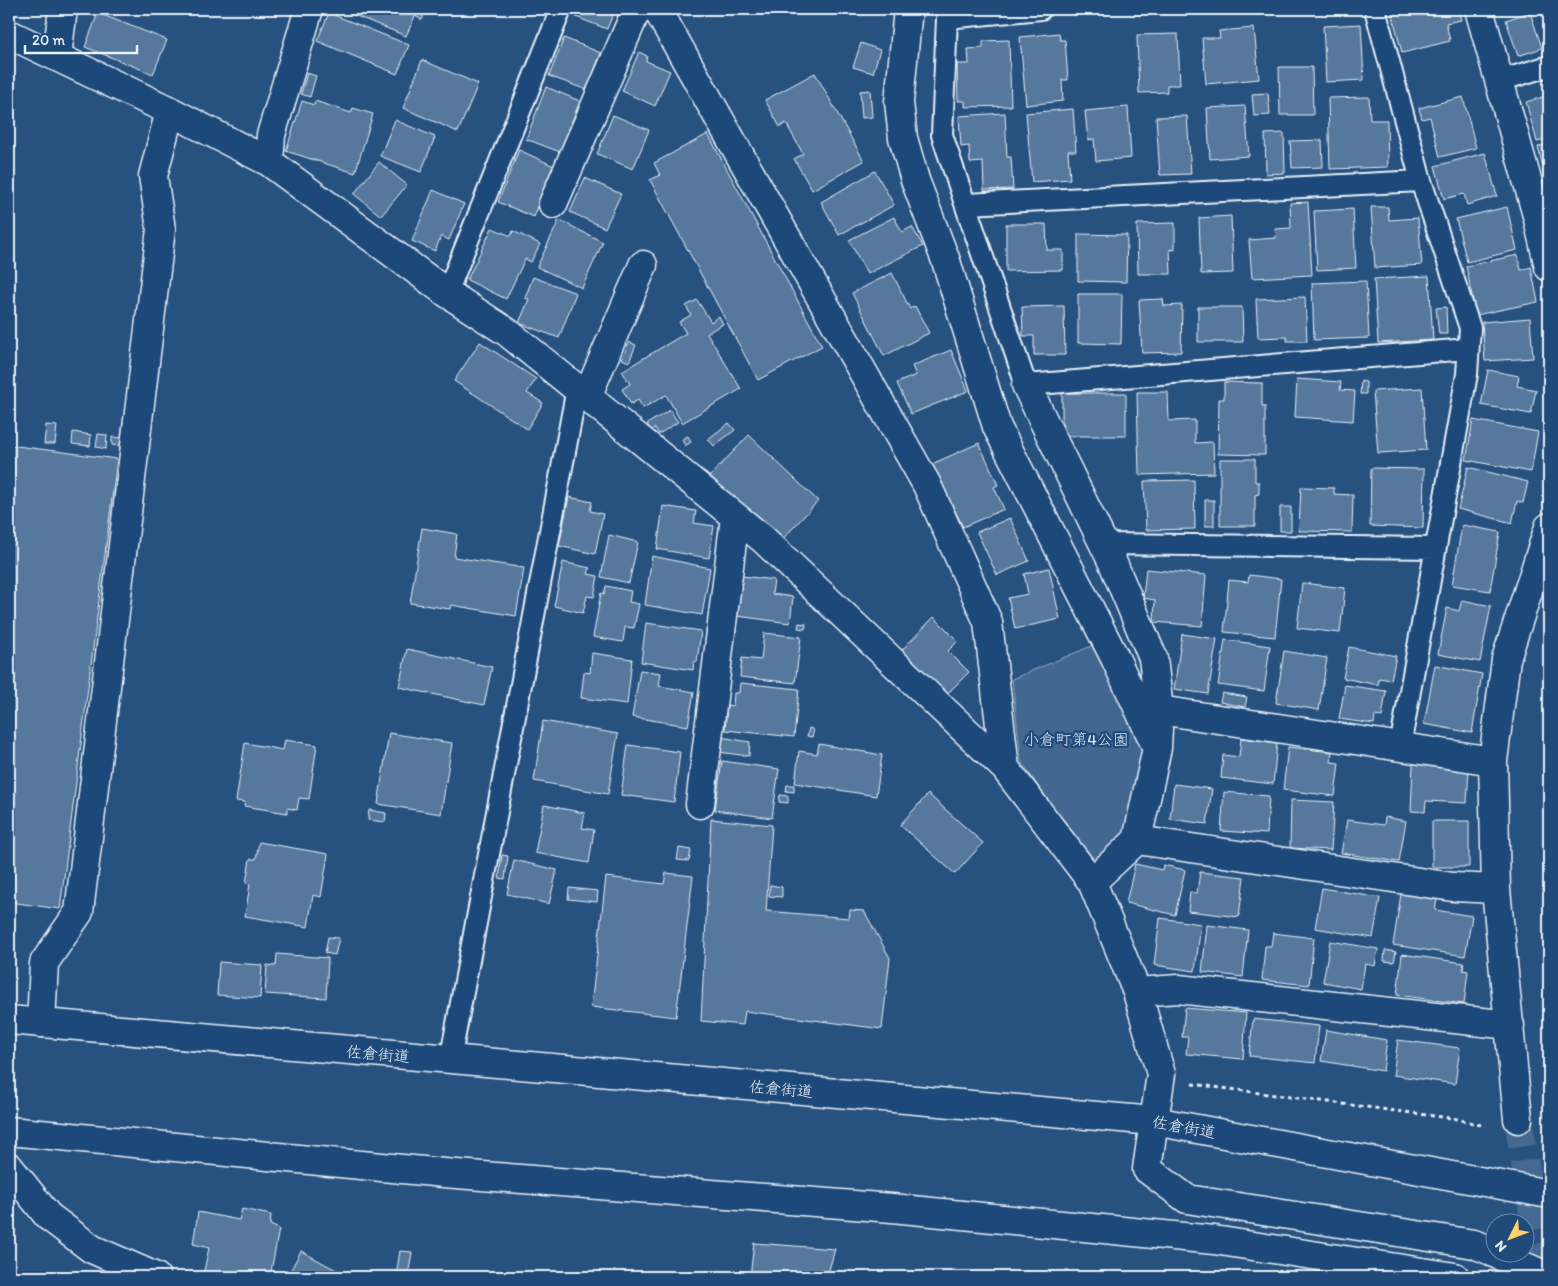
<svg xmlns="http://www.w3.org/2000/svg" width="1558" height="1286" font-family="Itim,'Klee One',sans-serif">
  <style>
    .green { fill: #436891; stroke: #96acc4 }
    .building { fill: #57789d; stroke: #e8f1f8 }
    .lines { fill: none; stroke-linecap: round; stroke-linejoin: round }
    .street-tunnel { stroke: #446991; stroke-width: 28; stroke-dasharray: 28 14; stroke-linecap: butt }
    .lane-casing { stroke: #e8f1f8; stroke-width: 24 }
    .street-casing { stroke: #e8f1f8; stroke-width: 31 }
    .highway-casing { stroke: #e8f1f8; stroke-width: 31 }
    .path { stroke: #e8f1f8; stroke-width: 3; stroke-dasharray: 4 4; stroke-linecap: butt }
    .lane { stroke: #1f4a7a; stroke-width: 20 }
    .street { stroke: #1f4a7a; stroke-width: 28 }
    .highway { stroke: #1f4a7a; stroke-width: 28 }
    .labels { text-anchor: middle; dominant-baseline: central; stroke-width: 4.5; stroke-linejoin: round; paint-order: stroke }
    .park-label { font-size: 16px; fill: #d8e3ee; stroke: #1f4a7a }
    .street-label { font-size: 16px; fill: #e8f1f8; stroke: #1f4a7a }
  </style>
  <rect width="100%" height="100%" fill="#27517f"/>
  <filter id="ink" filterUnits="userSpaceOnUse"><feTurbulence type="fractalNoise" baseFrequency=".02" numOctaves="2"/><feDisplacementMap in="SourceGraphic" scale="10" xChannelSelector="R" yChannelSelector="G"/><feConvolveMatrix kernelMatrix="1 2 1 2 8 2 1 2 1" color-interpolation-filters="sRGB"/></filter>
  <g filter="url(#ink)">
    <path class="green" d="M 1094,645 L 1148,752 L 1132,837 L 1092,867 L 1021,761 L 1012,679 Z"/>
    <path class="building" d="M 351,9 L 426,9 L 422,20 L 415,16 L 406,36 L 349,13 Z
      M 580,9 L 615,9 L 607,29 L 576,17 Z
      M 1391,9 L 1458,9 L 1461,20 L 1446,23 L 1450,41 L 1402,53 Z
      M 1543,9 L 1549,9 L 1549,27 Z
      M 1530,12 L 1542,48 L 1518,56 L 1506,20 Z
      M 98,13 L 167,40 L 153,74 L 85,47 Z
      M 329,13 L 409,45 L 397,74 L 317,41 Z
      M 1361,24 L 1364,80 L 1326,82 L 1323,26 Z
      M 1254,28 L 1259,79 L 1206,84 L 1202,38 L 1220,38 L 1219,31 Z
      M 1059,33 L 1060,40 L 1065,40 L 1068,80 L 1062,80 L 1063,101 L 1026,105 L 1020,37 Z
      M 1178,34 L 1180,85 L 1167,85 L 1167,92 L 1139,93 L 1137,35 Z
      M 564,38 L 601,53 L 587,90 L 549,76 Z
      M 1009,40 L 1011,106 L 965,107 L 965,101 L 958,101 L 957,64 L 969,64 L 968,49 L 983,48 L 983,41 Z
      M 861,43 L 880,50 L 873,73 L 853,67 Z
      M 639,52 L 647,56 L 646,61 L 670,71 L 655,106 L 622,91 Z
      M 422,60 L 478,84 L 458,132 L 403,108 Z
      M 1279,67 L 1312,67 L 1313,115 L 1280,115 Z
      M 307,73 L 316,76 L 310,97 L 301,94 Z
      M 815,73 L 864,161 L 812,190 L 794,159 L 803,154 L 786,123 L 780,127 L 765,100 Z
      M 546,87 L 580,101 L 560,152 L 526,139 Z
      M 870,90 L 872,117 L 862,118 L 860,91 Z
      M 1268,93 L 1270,115 L 1254,116 L 1252,94 Z
      M 1549,95 L 1549,139 L 1537,142 L 1526,102 Z
      M 1369,97 L 1370,120 L 1387,120 L 1388,167 L 1330,169 L 1328,98 Z
      M 1463,97 L 1476,148 L 1440,157 L 1430,117 L 1422,119 L 1419,108 Z
      M 302,101 L 314,105 L 315,101 L 351,113 L 353,108 L 373,114 L 355,173 L 286,151 Z
      M 1245,106 L 1249,156 L 1210,159 L 1207,108 Z
      M 1128,107 L 1131,158 L 1096,161 L 1094,139 L 1088,140 L 1085,111 Z
      M 1073,109 L 1076,151 L 1068,151 L 1070,179 L 1032,182 L 1026,113 Z
      M 1005,113 L 1007,157 L 1011,157 L 1013,189 L 984,190 L 983,162 L 970,163 L 969,146 L 961,147 L 959,116 Z
      M 613,115 L 649,130 L 633,169 L 597,154 Z
      M 1187,116 L 1191,174 L 1160,175 L 1156,117 Z
      M 395,120 L 435,137 L 421,172 L 380,156 Z
      M 1284,133 L 1285,173 L 1266,174 L 1265,134 Z
      M 708,134 L 822,346 L 758,380 L 650,180 L 660,175 L 654,163 Z
      M 1322,140 L 1323,167 L 1292,168 L 1290,141 Z
      M 1549,144 L 1549,187 L 1548,188 L 1538,147 Z
      M 519,150 L 554,166 L 534,217 L 498,202 Z
      M 1485,153 L 1497,196 L 1467,205 L 1464,194 L 1444,199 L 1435,166 Z
      M 379,162 L 407,185 L 381,216 L 354,194 Z
      M 875,171 L 894,205 L 839,235 L 821,202 Z
      M 585,178 L 621,194 L 605,228 L 570,212 Z
      M 433,190 L 464,204 L 449,240 L 441,236 L 435,251 L 412,241 Z
      M 1308,202 L 1312,275 L 1252,278 L 1249,240 L 1276,238 L 1275,229 L 1291,228 L 1290,203 Z
      M 1371,207 L 1388,207 L 1389,220 L 1418,218 L 1422,265 L 1375,268 Z
      M 1507,207 L 1517,250 L 1467,262 L 1456,219 Z
      M 1353,209 L 1356,268 L 1317,270 L 1314,211 Z
      M 1231,216 L 1233,273 L 1201,274 L 1199,218 Z
      M 894,217 L 902,232 L 912,227 L 923,246 L 867,274 L 849,240 Z
      M 559,220 L 603,242 L 582,288 L 537,267 Z
      M 1175,223 L 1175,250 L 1170,249 L 1171,274 L 1138,274 L 1137,224 Z
      M 1006,224 L 1046,224 L 1047,250 L 1063,250 L 1063,270 L 1006,271 Z
      M 492,228 L 511,236 L 513,231 L 540,244 L 531,262 L 525,259 L 506,299 L 467,280 Z
      M 1078,234 L 1127,235 L 1126,282 L 1078,281 Z
      M 1518,255 L 1521,270 L 1531,267 L 1538,302 L 1476,315 L 1466,266 Z
      M 892,273 L 910,309 L 915,306 L 929,333 L 884,356 L 852,293 Z
      M 1429,276 L 1433,340 L 1378,343 L 1374,279 Z
      M 533,277 L 576,293 L 559,338 L 519,323 L 529,299 L 525,298 Z
      M 1366,281 L 1369,338 L 1314,340 L 1312,283 Z
      M 1078,294 L 1122,294 L 1121,344 L 1078,343 Z
      M 1305,297 L 1307,341 L 1287,341 L 1287,337 L 1258,338 L 1256,299 Z
      M 1163,299 L 1164,306 L 1182,305 L 1181,352 L 1142,353 L 1139,300 Z
      M 697,300 L 711,322 L 719,316 L 723,324 L 707,333 L 741,389 L 682,423 L 666,395 L 643,408 L 638,400 L 631,404 L 622,389 L 630,384 L 622,371 L 686,333 L 679,322 L 691,315 L 686,306 Z
      M 1064,306 L 1065,355 L 1034,355 L 1034,336 L 1023,336 L 1022,307 Z
      M 1198,307 L 1242,307 L 1243,342 L 1198,342 Z
      M 1446,307 L 1447,334 L 1439,334 L 1436,308 Z
      M 1530,318 L 1533,358 L 1485,361 L 1482,322 Z
      M 480,342 L 536,379 L 527,393 L 543,403 L 527,429 L 454,381 Z
      M 629,342 L 636,345 L 629,362 L 622,359 Z
      M 951,350 L 968,391 L 911,414 L 897,383 L 916,375 L 912,366 Z
      M 1488,370 L 1519,376 L 1517,386 L 1536,390 L 1531,414 L 1481,405 Z
      M 1297,379 L 1341,382 L 1340,390 L 1355,391 L 1353,421 L 1295,417 Z
      M 1361,381 L 1366,382 L 1366,394 L 1360,394 Z
      M 1224,382 L 1262,383 L 1262,406 L 1265,406 L 1265,455 L 1218,454 L 1219,399 L 1224,399 Z
      M 1422,388 L 1426,450 L 1378,453 L 1373,391 Z
      M 1137,392 L 1168,392 L 1169,421 L 1195,420 L 1195,443 L 1213,442 L 1214,473 L 1139,475 Z
      M 1062,393 L 1126,393 L 1126,436 L 1062,436 Z
      M 670,410 L 678,422 L 659,434 L 655,428 L 651,430 L 647,424 Z
      M 1473,420 L 1538,432 L 1531,472 L 1466,460 Z
      M 729,423 L 735,430 L 714,446 L 708,439 Z
      M 46,425 L 57,426 L 55,444 L 44,444 Z
      M 73,432 L 91,435 L 90,446 L 72,444 Z
      M 98,434 L 107,435 L 106,449 L 96,447 Z
      M 749,435 L 818,501 L 780,542 L 710,476 Z
      M 688,436 L 691,442 L 685,446 L 682,439 Z
      M 112,437 L 121,438 L 120,446 L 112,445 Z
      M 979,443 L 998,485 L 994,487 L 1004,509 L 963,527 L 932,464 Z
      M 9,445 L 117,459 L 60,909 L 9,902 Z
      M 1220,459 L 1255,459 L 1255,482 L 1259,482 L 1259,494 L 1255,495 L 1255,526 L 1220,526 Z
      M 1468,467 L 1528,482 L 1523,503 L 1517,501 L 1512,523 L 1458,509 Z
      M 1371,468 L 1424,469 L 1423,528 L 1370,526 Z
      M 1194,480 L 1195,529 L 1146,530 L 1144,481 Z
      M 1301,487 L 1334,488 L 1334,494 L 1353,495 L 1352,532 L 1299,531 Z
      M 569,497 L 592,502 L 590,511 L 603,514 L 595,554 L 559,546 Z
      M 1205,500 L 1214,500 L 1214,526 L 1205,526 Z
      M 663,506 L 696,511 L 694,523 L 714,526 L 709,558 L 657,549 Z
      M 1280,507 L 1291,507 L 1291,531 L 1280,531 Z
      M 1010,518 L 1029,561 L 997,575 L 977,532 Z
      M 1462,525 L 1500,532 L 1490,591 L 1452,585 Z
      M 422,528 L 457,534 L 454,557 L 524,568 L 516,616 L 451,605 L 450,609 L 410,603 Z
      M 609,535 L 638,542 L 629,583 L 601,577 Z
      M 652,556 L 710,568 L 702,615 L 645,605 Z
      M 563,562 L 590,568 L 588,574 L 598,576 L 594,597 L 587,596 L 583,613 L 554,606 Z
      M 1049,568 L 1060,619 L 1015,629 L 1008,598 L 1028,594 L 1024,574 Z
      M 1146,569 L 1206,575 L 1202,626 L 1154,622 L 1155,600 L 1143,598 Z
      M 1249,575 L 1281,579 L 1275,637 L 1224,632 L 1229,580 L 1248,582 Z
      M 742,576 L 774,580 L 772,594 L 793,597 L 790,623 L 737,616 Z
      M 1302,583 L 1345,588 L 1340,633 L 1297,628 Z
      M 606,586 L 631,591 L 629,602 L 639,604 L 634,628 L 625,627 L 623,642 L 593,637 L 601,593 L 604,594 Z
      M 1462,600 L 1491,606 L 1480,662 L 1438,654 L 1447,608 L 1459,611 Z
      M 934,617 L 958,641 L 948,651 L 969,672 L 944,697 L 899,653 Z
      M 646,623 L 701,631 L 697,662 L 694,662 L 693,670 L 641,662 Z
      M 799,623 L 806,624 L 805,629 L 798,628 Z
      M 764,633 L 801,637 L 795,683 L 740,677 L 742,658 L 761,660 Z
      M 1182,634 L 1217,639 L 1208,694 L 1174,689 Z
      M 1225,640 L 1270,646 L 1264,691 L 1218,685 Z
      M 1349,647 L 1396,656 L 1391,680 L 1379,678 L 1378,685 L 1343,678 Z
      M 407,649 L 492,667 L 484,705 L 399,687 Z
      M 1284,651 L 1327,658 L 1319,710 L 1276,703 Z
      M 592,653 L 632,659 L 627,704 L 581,698 L 584,672 L 590,673 Z
      M 1435,665 L 1482,674 L 1472,733 L 1424,724 Z
      M 640,670 L 661,673 L 659,686 L 694,692 L 688,726 L 632,717 Z
      M 740,683 L 799,689 L 794,737 L 725,730 L 727,705 L 733,706 L 734,693 L 739,693 Z
      M 1345,685 L 1386,691 L 1382,717 L 1375,716 L 1374,724 L 1339,719 Z
      M 1222,693 L 1247,697 L 1245,707 L 1220,702 Z
      M 543,721 L 618,734 L 608,794 L 534,781 Z
      M 809,728 L 814,730 L 812,737 L 807,736 Z
      M 389,733 L 452,743 L 441,814 L 378,804 Z
      M 720,737 L 750,742 L 749,756 L 718,752 Z
      M 1241,738 L 1277,743 L 1273,784 L 1221,778 L 1223,755 L 1239,757 Z
      M 285,740 L 317,745 L 309,799 L 299,798 L 297,810 L 287,808 L 287,813 L 244,806 L 245,802 L 236,801 L 245,743 L 283,750 Z
      M 819,744 L 882,755 L 876,796 L 795,783 L 799,751 L 817,754 Z
      M 628,745 L 680,752 L 674,802 L 621,795 Z
      M 1288,747 L 1332,752 L 1331,762 L 1339,763 L 1335,796 L 1283,790 Z
      M 722,761 L 779,769 L 772,818 L 715,810 Z
      M 1413,764 L 1469,768 L 1467,803 L 1426,801 L 1425,812 L 1411,811 Z
      M 1174,784 L 1212,789 L 1207,824 L 1170,819 Z
      M 787,785 L 794,785 L 794,792 L 786,791 Z
      M 1224,792 L 1269,796 L 1267,834 L 1221,831 Z
      M 928,794 L 983,843 L 955,874 L 900,825 Z
      M 780,795 L 788,796 L 788,803 L 779,802 Z
      M 1291,800 L 1334,802 L 1331,850 L 1290,848 Z
      M 544,805 L 585,813 L 582,828 L 594,830 L 589,863 L 535,853 Z
      M 369,810 L 386,813 L 385,822 L 368,820 Z
      M 1385,817 L 1406,821 L 1399,862 L 1341,853 L 1347,820 L 1384,825 Z
      M 711,819 L 772,825 L 766,911 L 849,918 L 850,910 L 864,911 L 890,958 L 882,1029 L 745,1011 L 743,1025 L 701,1021 Z
      M 1432,821 L 1469,821 L 1469,867 L 1432,867 Z
      M 259,842 L 328,854 L 321,897 L 313,895 L 308,927 L 245,916 L 250,884 L 246,883 L 250,859 L 256,859 Z
      M 679,848 L 691,850 L 689,861 L 677,860 Z
      M 502,855 L 508,856 L 505,879 L 499,878 Z
      M 514,860 L 557,870 L 549,904 L 507,894 Z
      M 1135,864 L 1162,870 L 1163,865 L 1185,870 L 1175,915 L 1126,903 Z
      M 1200,872 L 1244,877 L 1239,917 L 1188,911 L 1190,892 L 1197,893 Z
      M 666,873 L 693,876 L 676,1017 L 591,1007 L 606,877 L 664,884 Z
      M 770,885 L 782,887 L 782,897 L 769,896 Z
      M 569,888 L 598,891 L 597,902 L 568,899 Z
      M 1322,888 L 1380,898 L 1373,938 L 1315,928 Z
      M 1401,894 L 1437,899 L 1435,910 L 1472,916 L 1465,956 L 1393,945 Z
      M 1160,918 L 1201,924 L 1195,971 L 1154,965 Z
      M 1207,925 L 1248,930 L 1243,977 L 1202,972 Z
      M 1273,933 L 1314,938 L 1309,985 L 1262,980 L 1265,946 L 1271,946 Z
      M 328,937 L 339,938 L 335,955 L 325,953 Z
      M 1330,941 L 1378,949 L 1375,966 L 1365,964 L 1361,989 L 1323,982 Z
      M 1385,950 L 1396,952 L 1394,962 L 1384,961 Z
      M 277,954 L 328,958 L 326,998 L 265,994 L 267,965 L 276,966 Z
      M 1402,954 L 1464,963 L 1463,970 L 1468,971 L 1464,1004 L 1397,995 Z
      M 219,962 L 262,965 L 260,998 L 217,995 Z
      M 1185,1008 L 1246,1013 L 1243,1059 L 1186,1054 L 1188,1037 L 1182,1037 Z
      M 1253,1019 L 1319,1026 L 1315,1063 L 1249,1056 Z
      M 1326,1030 L 1387,1040 L 1383,1071 L 1321,1061 Z
      M 1398,1040 L 1460,1048 L 1455,1084 L 1393,1075 Z
      M 242,1209 L 271,1215 L 270,1225 L 279,1229 L 270,1277 L 210,1277 L 203,1275 L 209,1248 L 193,1244 L 198,1212 L 239,1220 Z
      M 754,1243 L 835,1249 L 827,1277 L 750,1277 Z
      M 301,1251 L 349,1277 L 287,1277 Z
      M 400,1251 L 412,1252 L 408,1277 L 396,1276 Z
      M 57,1270 L 71,1277 L 54,1277 Z
      M 362,1272 L 372,1277 L 359,1277 Z"/>
    <g class="lines">
      <path class="street-tunnel" d="M 1518,1119 L 1543,1277"/>
      <defs>
        <path id="lane" d="M 1041,9 L 947,18 L 942,135 L 1026,385 L 1468,349
          M 1375,9 L 1421,181 L 1470,328 L 1467,374 L 1400,747
          M 1499,81 L 1549,66
          M 967,204 L 1421,181
          M 447,293 L 561,9
          M 1104,544 L 1435,548
          M 450,1061 L 577,388"/>
        <path id="street" d="M 657,9 L 927,485 L 988,622 L 1005,768
          M 908,9 L 899,102 L 903,138 L 915,180 L 946,261 L 997,427 L 1115,658 L 1157,748
          M 1479,9 L 1538,219 L 1549,267
          M 9,34 L 170,111 L 269,162 L 447,293 L 507,332 L 763,539 L 1005,768 L 1092,882 L 1137,992 L 1161,1074 L 1147,1169 L 1187,1199 L 1474,1244 L 1496,1253
          M 57,56 L 63,9
          M 269,162 L 271,135 L 309,9
          M 553,204 L 637,9
          M 1026,385 L 1112,561 L 1153,658 L 1159,710 L 1157,748 L 1137,840 L 1092,882
          M 587,397 L 643,265
          M 1159,710 L 1493,761
          M 700,804 L 735,517
          M 1137,840 L 1453,887 L 1496,889
          M 1137,992 L 1178,989 L 1510,1025
          M 41,1023 L 44,963 L 79,912 L 161,229 L 153,176 L 170,111
          M 1518,1119 L 1496,889 L 1493,761 L 1506,659 L 1549,527
          M 9,1167 L 48,1216 L 92,1249 L 156,1277
          M 1496,1254 L 1549,1277"/>
        <path id="highway" d="M 9,1020 L 1154,1121 L 1549,1194
          M 9,1131 L 444,1173 L 892,1208 L 1214,1240 L 1455,1277"/>
      </defs>
      <use href="#lane" class="lane-casing"/>
      <use href="#street" class="street-casing"/>
      <use href="#highway" class="highway-casing"/>
      <path class="path" d="M 1192,1084 L 1457,1119 L 1485,1126"/>
      <use href="#lane" class="lane"/>
      <use href="#street" class="street"/>
      <use href="#highway" class="highway"/>
    </g>
  </g>
  <g class="labels">
    <g class="park-label">
      <text x="1076" y="739">小倉町第4公園</text>
    </g>
    <g class="street-label">
      <text transform="translate(378 1054) rotate(5)">佐倉街道</text>
      <text transform="translate(781 1089) rotate(5)">佐倉街道</text>
      <text transform="translate(1184 1127) rotate(10)">佐倉街道</text>
    </g>
  </g>
  <rect width="1558" height="1286" fill="none" stroke="#1f4a7a" stroke-width="30"/>
  <rect x="15" y="15" width="1528" height="1256" fill="none" stroke="#e8f1f8" stroke-width="2" filter="url(#ink)"/>
  <g transform="translate(1510 1238) rotate(228)"><circle r="24" fill="#1f4a7a" stroke="#6f8dac"/>
  <path d="M0-4L9 19L0 12L-9 19Z" fill="#ffd166"/>
  <text y="-8" font-size="14" font-weight="bold" text-anchor="middle" fill="#e8f1f8">N</text>
  </g>
  <path d="M25 45v8h112v-8" fill="none" stroke="#e8f1f8" stroke-width="2.5"/>
  <text x="32" y="45" font-size="15" fill="#e8f1f8" stroke="#1f4a7a" stroke-width="4" paint-order="stroke">20 m</text>
</svg>
